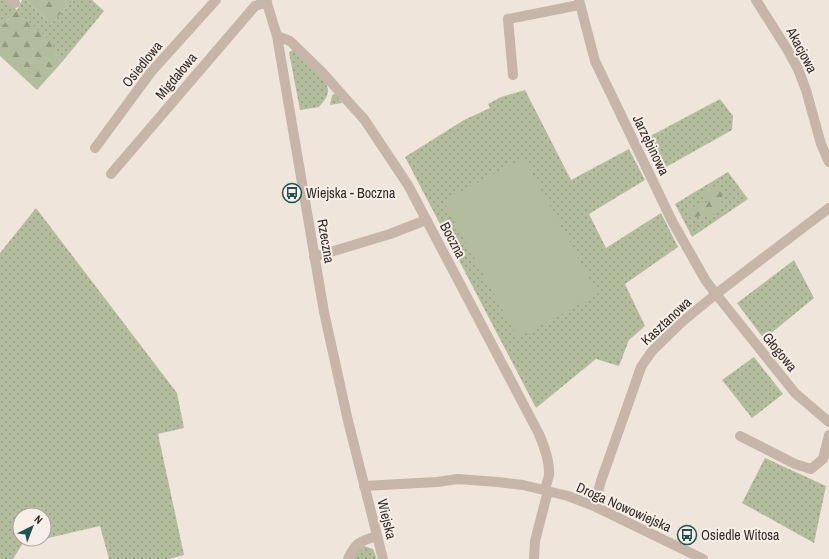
<svg xmlns="http://www.w3.org/2000/svg" width="829" height="559" font-family="'Archivo Narrow',sans-serif">
  <style>
    .green { fill: url(#green-dots) }
    .forest { fill: url(#forest-firs) }
    .pitch { fill: #b3bd9d }
    .lines { fill: none; stroke-linecap: round; stroke-linejoin: round }
    .minor { stroke: #c6b5a8; stroke-width: 10 }
    .labels { text-anchor: middle; dominant-baseline: central; stroke-width: 4; stroke-linejoin: round; paint-order: stroke }
    .street-label { font-size: 14px; fill: #342b28; stroke: #f7efe7 }
    .poi-label { font-size: 14px; fill: #342b28; stroke: #f7efe7; text-anchor: start }
  </style>
  <defs>
    <pattern id="green-dots" width="8" height="8" patternUnits="userSpaceOnUse"><rect width="8" height="8" fill="#b3bd9d"/><path d="M2 2h.1M6 6h.1" fill="none" stroke="#929a80" stroke-width="1.8" stroke-linecap="round"/></pattern>
    <pattern id="forest-firs" width="22" height="20" patternUnits="userSpaceOnUse"><rect width="22" height="20" fill="#b3bd9d"/><path d="M5 1l3.5 6h-7zM16 11l3.5 6h-7z" fill="#929a80"/></pattern>
  </defs>
  <rect width="100%" height="100%" fill="#efe5db"/>
  <path class="green" d="M 0,0 L 6,0 L 17,10 L 22,0 L 26,0 L 51,24 L 73,0 L 92,0 L 104,11 L 62,62 L 17,10 L 0,28 Z
    M 295,49 C 303,57 328,79 328,90 C 328,97 323,102 319,107 L 300,110 L 289,52 Z
    M 525,90 L 571,180 L 629,149 L 645,180 L 589,214 L 606,248 L 661,213 L 678,247 L 625,284 L 645,326 L 629,340 L 619,366 L 596,359 L 536,408 L 405,157 L 464,120 L 490,108 L 488,104 L 501,97 Z
    M 336,94 L 342,103 L 330,105 L 332,95 Z
    M 720,99 L 733,116 L 732,130 L 659,171 L 643,140 Z
    M 728,172 L 748,199 L 692,237 L 675,204 Z
    M 36,208 L 177,393 L 184,428 L 158,434 L 184,555 L 169,559 L 109,559 L 100,526 L 44,539 L 44,515 L 20,515 L 20,539 L 43,539 L 23,543 L 13,559 L 0,559 L 0,253 Z
    M 794,260 L 814,298 L 764,339 L 737,303 Z
    M 754,357 L 783,394 L 752,418 L 722,380 Z
    M 765,458 L 826,486 L 814,543 L 742,503 Z
    M 364,546 L 373,549 L 377,559 L 352,559 L 356,551 Z"/>
  <path class="forest" d="M 26,0 L 73,0 L 51,24 Z
    M 17,10 L 53,44 L 55,54 L 62,62 L 37,90 L 0,56 L 0,28 Z
    M 713,186 L 723,188 L 721,206 L 712,218 L 702,215 L 691,219 L 688,210 L 697,205 L 707,205 L 708,201 L 705,193 Z"/>
  <path class="pitch" d="M 524,158 L 598,294 L 518,338 L 443,201 Z"/>
  <g class="lines">
    <path class="minor" d="M 11,0 L 15,3
      M 266,0 L 277,36 L 324,312 L 348,421 L 383,559
      M 579,0 L 595,61 L 673,223 L 706,281 L 716,294 L 795,393 L 829,422
      M 756,0 L 787,49 L 798,69 L 806,90 L 821,144 L 829,162
      M 277,36 L 290,41 L 322,72 L 353,107 L 364,119 L 408,185 L 539,434 C 544,446 550,461 549,475 C 548,480 546,485 545,490
      M 513,75 L 508,19 L 579,5
      M 95,148 L 151,72 L 216,0
      M 111,174 L 255,6 L 267,2
      M 314,257 L 390,234 L 426,220
      M 740,436 L 795,464 L 811,469 L 823,459 L 829,435
      M 364,486 L 437,482 L 458,479 L 498,482 L 523,485 L 568,496 L 594,506 L 703,559
      M 594,506 L 601,481 L 632,393 L 641,367 L 652,351 L 683,321 L 716,294 L 829,208
      M 348,559 C 355,543 360,541 377,536
      M 534,559 L 535,541 L 548,491"/>
  </g>
  <defs>
    <symbol id="bus-ring" viewBox="-11 -11 22 22"><circle r="9.5" fill="#f7efe7" stroke="#215051" stroke-width="1.5"/><path d="M-5-6H5V4H4V6H2V4H-2V6H-4V4H-5ZM-3.5-4V0h7V-4ZM-3.5 1.2v1.5H-2V1.2ZM2 1.2v1.5H3.5V1.2Z" fill="#215051"/></symbol>
  </defs>
  <g fill-rule="evenodd">
    <use href="#bus-ring" x="281" y="182" width="22" height="22"/>
    <use href="#bus-ring" x="676" y="524" width="22" height="22"/>
  </g>
  <g class="labels">
    <g class="street-label">
      <text transform="translate(802 50) rotate(62)">Akacjowa</text>
      <text transform="translate(142 64) rotate(-51)">Osiedlowa</text>
      <text transform="translate(176 76) rotate(-50)">Migdałowa</text>
      <text transform="translate(651 145) rotate(64)">Jarzębinowa</text>
      <text transform="translate(453 240) rotate(62)">Boczna</text>
      <text transform="translate(326 241) rotate(80)">Rzeczna</text>
      <text transform="translate(666 321) rotate(-43)">Kasztanowa</text>
      <text transform="translate(780 352) rotate(51)">Głogowa</text>
      <text transform="translate(624 507) rotate(24)">Droga Nowowiejska</text>
      <text transform="translate(387 519) rotate(76)">Wiejska</text>
    </g>
    <g class="poi-label">
      <text x="306" y="193">Wiejska - Boczna</text>
      <text x="701" y="535">Osiedle Witosa</text>
    </g>
  </g>
  <g transform="translate(32 527) rotate(42)"><circle r="19" fill="#f7efe7" stroke="#a9a19b"/>
  <path d="M0-3L7 15L0 10L-7 15Z" fill="#215051"/>
  <text y="-6" font-size="11" font-weight="bold" text-anchor="middle" fill="#342b28">N</text>
  </g>
</svg>
